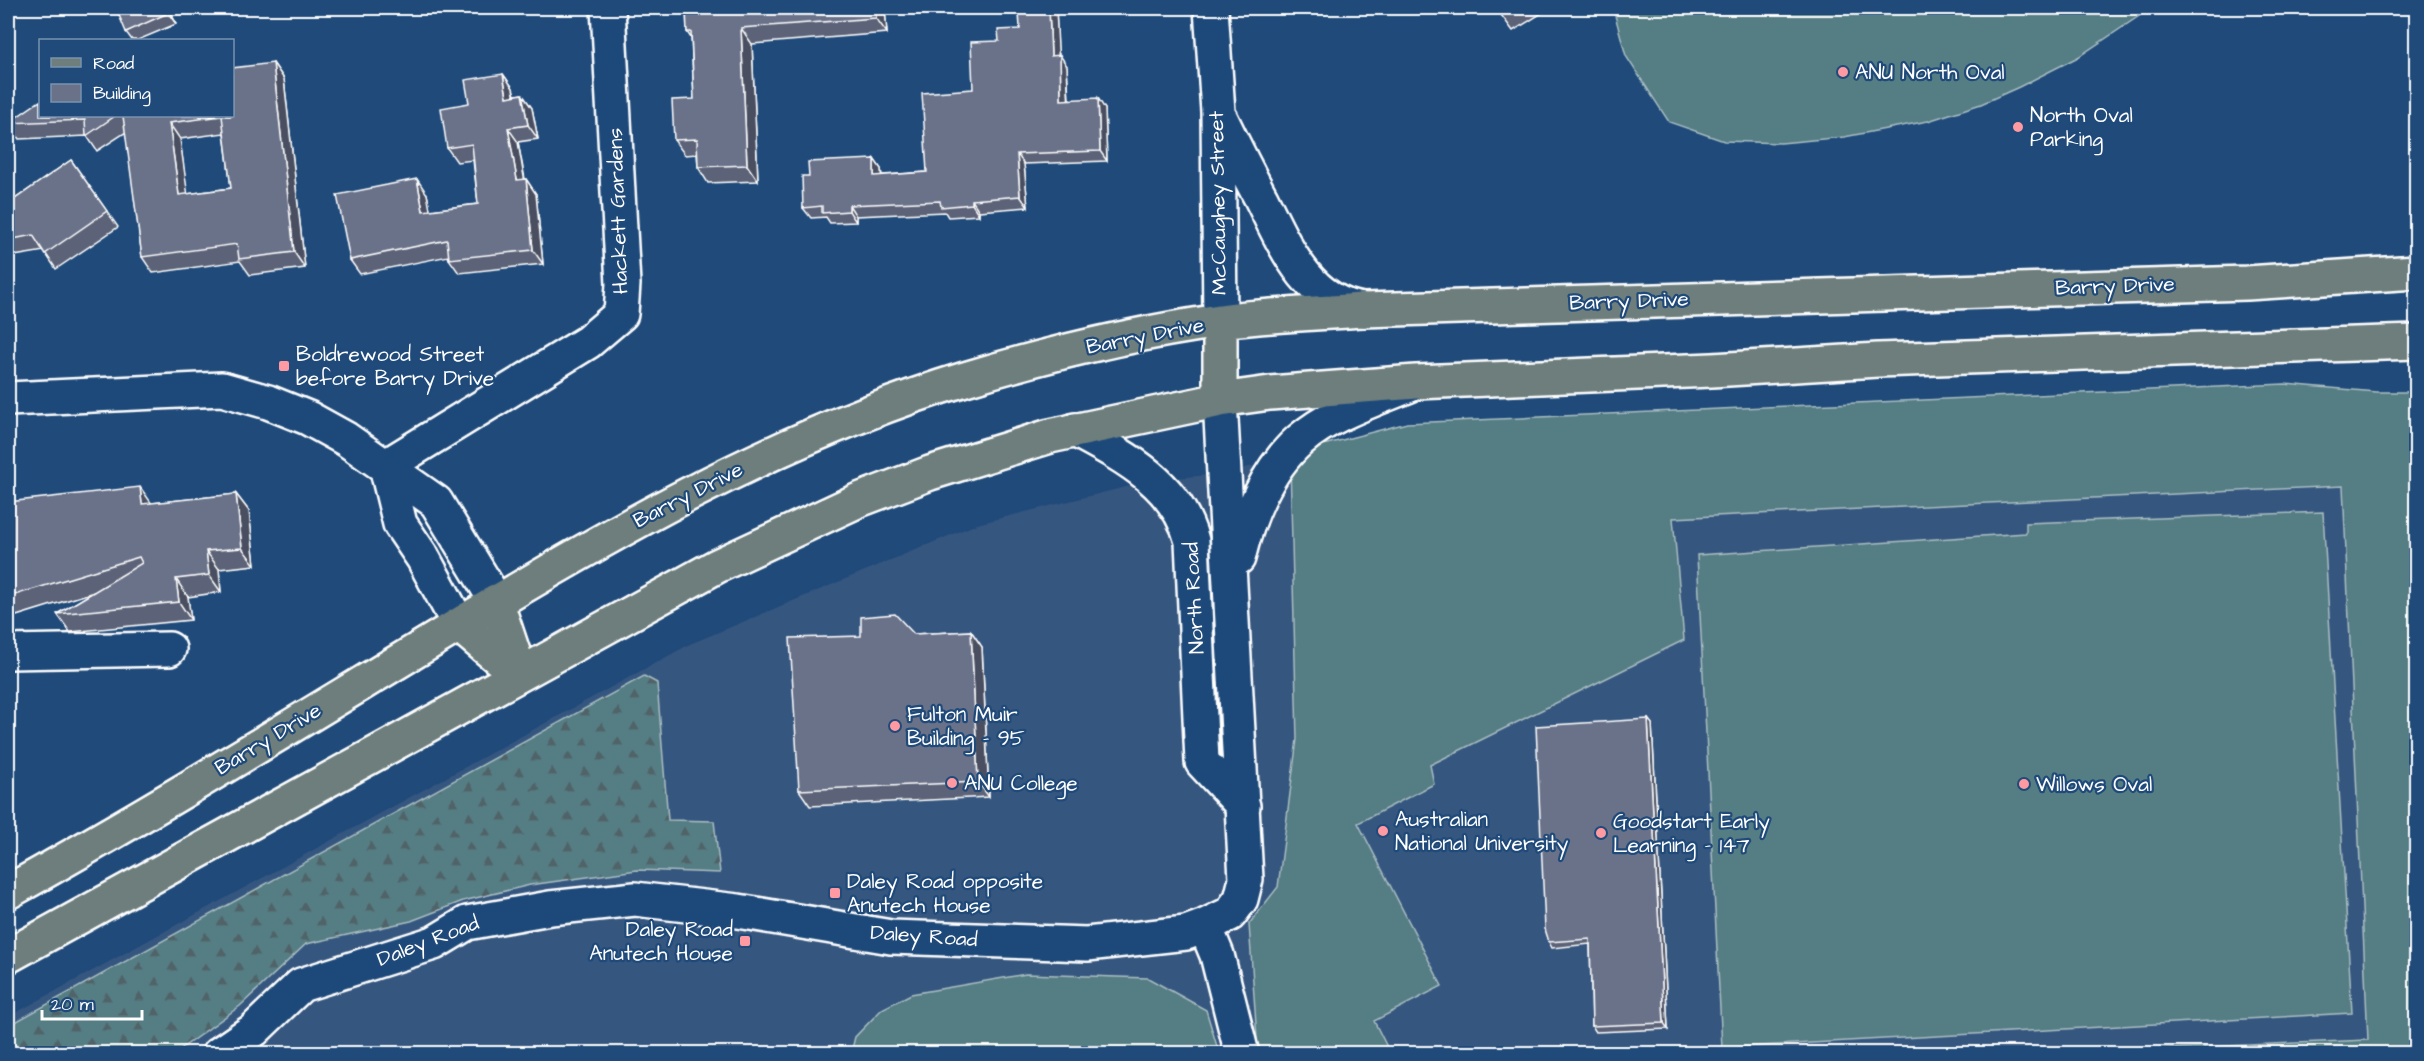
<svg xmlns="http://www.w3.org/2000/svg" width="2424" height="1061" font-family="'Architects Daughter',sans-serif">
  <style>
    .built { fill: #36567f }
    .grass { fill: #547d84; stroke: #aabec2; stroke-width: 1.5 }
    .forest { fill: url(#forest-firs); stroke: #aabec2; stroke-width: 1.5 }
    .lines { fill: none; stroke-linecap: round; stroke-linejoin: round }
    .minor-casing { stroke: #fff; stroke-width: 38 }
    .major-casing { stroke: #fff; stroke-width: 38 }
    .minor { stroke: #1f4a7a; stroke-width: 33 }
    .major { stroke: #6d7e7c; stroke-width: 33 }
    .wall { fill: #5b6277; stroke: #fff; stroke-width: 1.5; fill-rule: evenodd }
    .shaded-wall { fill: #4a5061; stroke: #fff; stroke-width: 1.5 }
    .building { fill: #6a728a; stroke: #fff; stroke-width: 1.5; fill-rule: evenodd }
    .poi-dot { fill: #ff9aa2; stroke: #1f4a7a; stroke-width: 2 }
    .labels { text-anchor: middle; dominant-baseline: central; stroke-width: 4.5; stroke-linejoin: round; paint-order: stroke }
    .poi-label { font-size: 21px; fill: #fff; stroke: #1f4a7a; text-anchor: start }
    .street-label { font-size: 21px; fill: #fff; stroke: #1f4a7a }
  </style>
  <defs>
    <pattern id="forest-firs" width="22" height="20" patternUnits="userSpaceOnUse" patternTransform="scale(1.5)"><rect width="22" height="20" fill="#547d84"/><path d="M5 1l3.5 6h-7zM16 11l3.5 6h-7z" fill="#506468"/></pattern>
  </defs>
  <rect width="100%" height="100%" fill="#1f4a7a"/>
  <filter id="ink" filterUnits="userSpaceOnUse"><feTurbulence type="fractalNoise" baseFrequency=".0167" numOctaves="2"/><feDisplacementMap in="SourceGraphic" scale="12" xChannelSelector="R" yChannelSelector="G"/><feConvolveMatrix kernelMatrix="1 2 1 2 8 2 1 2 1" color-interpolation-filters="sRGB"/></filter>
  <g filter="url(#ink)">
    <path class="built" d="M 2416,415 L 2416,1053 L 8,1054 L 8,1017 L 690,644 L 977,524 L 1154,480 L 1207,475 L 1312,455 Z"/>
    <path class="grass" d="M 1613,8 L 2151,8 L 2078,57 L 2019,87 L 1981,104 L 1928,121 L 1844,137 L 1781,143 L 1724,141 L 1669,122 L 1626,56 Z
      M 2285,384 L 2376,392 L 2416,392 L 2416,1053 L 2061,1053 L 2368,1040 L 2343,486 L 1673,518 L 1684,640 L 1430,765 L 1434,784 L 1358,823 L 1442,986 L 1374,1021 L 1390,1053 L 1258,1053 L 1249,924 L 1278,887 L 1297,739 L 1290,463 L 1312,448 L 1407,423 Z
      M 2323,512 L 2352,1013 L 1722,1048 L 1697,555 L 2026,533 L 2026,523 Z
      M 1026,974 L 1148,978 L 1206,1010 L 1219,1053 L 851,1053 L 855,1037 L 882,1009 L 911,994 Z"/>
    <path class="forest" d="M 644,676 L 657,683 L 668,820 L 714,821 L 720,873 L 637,870 L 530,885 L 463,901 L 411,921 L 306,944 L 240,1006 L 175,1053 L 8,1053 L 8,1026 Z"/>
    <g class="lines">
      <defs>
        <path id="minor" d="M 1211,8 L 1218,112 L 1220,321
          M 1221,119 C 1234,146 1247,172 1261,198 C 1283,242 1307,303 1363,310
          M 8,399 L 222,389 L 268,402 L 308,418 L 346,439 L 436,502 L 496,601
          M 1075,430 C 1123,456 1177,483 1192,541 L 1202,762 L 1243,806
          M 386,466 L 588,342 L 621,314 L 623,284 L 608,8
          M 386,466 L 400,524 L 423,558 L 459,625
          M 1238,558 C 1248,517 1267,469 1300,440 C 1331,413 1374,400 1412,384
          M 8,652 L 169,649
          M 1205,926 L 1217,955 L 1242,1054
          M 219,1054 L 254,1030 L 301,985 L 434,943 L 467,923 L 550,908 L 635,899 L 738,911 L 891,937 L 1087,944 L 1186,933 L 1205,926 L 1230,914 L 1241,899 L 1246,879 L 1220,400"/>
        <path id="major" d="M 1220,321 L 1220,400
          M 496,601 L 520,673
          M 459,625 L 517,674
          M 8,892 C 150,813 288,728 427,644 C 598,540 772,438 965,379 C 1048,354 1134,333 1220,321 C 1268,315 1315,313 1363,310 L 2247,283 L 2416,272
          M 8,956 L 717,566 L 859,500 L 930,473 L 1050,436 L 1220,400 L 1270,393 L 1416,382 L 1712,370 L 1878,360 L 2416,342"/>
      </defs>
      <use href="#minor" class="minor-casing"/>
      <use href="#major" class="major-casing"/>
      <use href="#minor" class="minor"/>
      <use href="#major" class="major"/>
    </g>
    <path class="wall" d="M 169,8 L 176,24 L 138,40 L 132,40 L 126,32 Z
      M 686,8 L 922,8 L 885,10 L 887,33 L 752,44 L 758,181 L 708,183 L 698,167 L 697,154 L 685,155 L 674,140 L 694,99 L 691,38 L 687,32 Z
      M 1019,8 L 1064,8 L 1056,8 L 1058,55 L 1067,66 L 1069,99 L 1105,109 L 1107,161 L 1024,164 L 1028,207 L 979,211 L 979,215 L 948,217 L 945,212 L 856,216 L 856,222 L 830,223 L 826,217 L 811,218 L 803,208 L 809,176 L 874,159 L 881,169 L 882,175 L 927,172 L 999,41 L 1020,29 Z
      M 1496,8 L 1550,8 L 1513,31 Z
      M 273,63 L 284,79 L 305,268 L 250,275 L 240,261 L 153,273 L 142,257 L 126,132 L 97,151 L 87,136 L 19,139 L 8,123 L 40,116 L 232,116 ZM 224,133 L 231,188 L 187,194 L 180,139 Z
      M 503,74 L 513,88 L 515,95 L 522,94 L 532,108 L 538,139 L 518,142 L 525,179 L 526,179 L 536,194 L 543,264 L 459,273 L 449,259 L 448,256 L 360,274 L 350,260 L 427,194 L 430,210 L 478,204 L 473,160 L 457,162 L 447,148 L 469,103 Z
      M 71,160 L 118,227 L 56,269 L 44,251 L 8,257 L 8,204 Z
      M 236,494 L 249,511 L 255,565 L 219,569 L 221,592 L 188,597 L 191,620 L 70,632 L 57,614 L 94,592 L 13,617 L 8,610 L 8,502 L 151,503 Z
      M 971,631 L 982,647 L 989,797 L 810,806 L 799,790 L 914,634 Z
      M 1648,719 L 1652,724 L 1668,1029 L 1596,1032 L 1592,1026 L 1590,944 L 1552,948 L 1549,942 Z"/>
    <path class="shaded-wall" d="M 166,8 L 169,8 L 176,24 L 168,13 Z
      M 875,8 L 883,8 L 885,10 L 887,33 L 876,18 Z
      M 1049,8 L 1056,8 L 1059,67 L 1051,56 Z
      M 741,28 L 752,44 L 758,181 L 747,165 Z
      M 1060,55 L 1067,66 L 1069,111 L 1061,100 Z
      M 273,63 L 284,79 L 305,268 L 294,252 Z
      M 503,74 L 513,88 L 517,111 L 507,97 Z
      M 522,94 L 532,108 L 538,139 L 528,125 Z
      M 1098,98 L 1105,109 L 1107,161 L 1100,151 Z
      M 169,123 L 180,139 L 190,211 L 179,195 Z
      M 508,128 L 518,142 L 527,194 L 517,180 Z
      M 1017,154 L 1024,164 L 1028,207 L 1020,196 Z
      M 874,159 L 881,169 L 882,186 L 874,176 Z
      M 417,179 L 427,194 L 433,225 L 423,211 Z
      M 526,179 L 536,194 L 543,264 L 533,250 Z
      M 972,200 L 979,211 L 979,215 L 972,204 Z
      M 849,205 L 856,216 L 856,222 L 849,211 Z
      M 140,487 L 152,504 L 142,504 Z
      M 236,494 L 249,511 L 255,565 L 242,548 Z
      M 206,551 L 219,569 L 221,592 L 209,575 Z
      M 176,579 L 188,597 L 191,620 L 179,602 Z
      M 971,631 L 982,647 L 989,797 L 978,782 Z
      M 1648,719 L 1652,724 L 1668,1029 L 1664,1023 Z"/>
    <path class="building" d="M 116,8 L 166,8 L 168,13 L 126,32 Z
      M 686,8 L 875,8 L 876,18 L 741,28 L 747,165 L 698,167 L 697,139 L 674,140 L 672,100 L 694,99 L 691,32 L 687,32 Z
      M 1019,8 L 1049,8 L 1051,56 L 1060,55 L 1061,100 L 1098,98 L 1100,151 L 1017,154 L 1020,196 L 972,200 L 972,204 L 941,207 L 940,201 L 849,205 L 849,211 L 822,213 L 822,206 L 803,208 L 802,176 L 809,176 L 808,162 L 874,159 L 874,176 L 927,172 L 922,93 L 973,89 L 971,42 L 999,41 L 998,30 L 1020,29 Z
      M 1496,8 L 1505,8 L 1499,11 Z
      M 273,63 L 294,252 L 239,259 L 237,244 L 142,257 L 123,116 L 232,116 L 232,68 ZM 222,116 L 231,188 L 179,195 L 169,123 Z
      M 503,74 L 507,97 L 522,94 L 528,125 L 508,128 L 517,180 L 526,179 L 533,250 L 449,259 L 447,240 L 350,260 L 337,195 L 417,179 L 423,211 L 478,204 L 472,144 L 447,148 L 441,108 L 469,103 L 465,80 Z
      M 40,101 L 40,116 L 115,116 L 86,136 L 85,120 L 8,123 Z
      M 71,160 L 107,211 L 45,254 L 33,235 L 8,240 L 8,204 Z
      M 140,487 L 142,504 L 236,494 L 242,548 L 206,551 L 209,575 L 176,579 L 179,602 L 57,614 L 142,563 L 139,557 L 8,597 L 8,502 Z
      M 895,614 L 914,634 L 971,631 L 978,782 L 799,790 L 790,638 L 861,636 L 861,617 Z
      M 1648,719 L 1664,1023 L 1592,1026 L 1590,939 L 1549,942 L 1545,929 L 1536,726 Z"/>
  </g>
  <g class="poi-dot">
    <circle cx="1843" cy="72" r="6"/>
    <circle cx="2018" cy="127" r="6"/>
    <rect x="278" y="360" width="12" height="12" rx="3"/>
    <circle cx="895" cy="726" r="6"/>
    <circle cx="952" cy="783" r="6"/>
    <circle cx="2024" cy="784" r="6"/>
    <circle cx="1383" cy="831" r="6"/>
    <circle cx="1601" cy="833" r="6"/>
    <rect x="829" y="887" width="12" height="12" rx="3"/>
    <rect x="739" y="935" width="12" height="12" rx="3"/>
  </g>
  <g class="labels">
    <g class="poi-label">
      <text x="1855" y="72">ANU North Oval</text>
      <text x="2030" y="115">North Oval<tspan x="2030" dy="24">Parking</tspan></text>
      <text x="296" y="354">Boldrewood Street<tspan x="296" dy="24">before Barry Drive</tspan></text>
      <text x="907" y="714">Fulton Muir<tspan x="907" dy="24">Building - 95</tspan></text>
      <text x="964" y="783">ANU College</text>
      <text x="2036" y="784">Willows Oval</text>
      <text x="1395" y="819">Australian<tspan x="1395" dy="24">National University</tspan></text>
      <text x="1613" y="821">Goodstart Early<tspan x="1613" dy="24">Learning - 147</tspan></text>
      <text x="847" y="881">Daley Road opposite<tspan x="847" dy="24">Anutech House</tspan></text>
      <text x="733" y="929" text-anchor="end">Daley Road<tspan x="733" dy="24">Anutech House</tspan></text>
    </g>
    <g class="street-label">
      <text transform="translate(1218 203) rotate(-91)">McCaughey Street</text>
      <text transform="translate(618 211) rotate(-92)">Hackett Gardens</text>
      <text transform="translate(2115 286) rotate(-2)">Barry Drive</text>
      <text transform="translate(1629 301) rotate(-2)">Barry Drive</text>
      <text transform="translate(1145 336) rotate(-11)">Barry Drive</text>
      <text transform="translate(688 495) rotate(-27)">Barry Drive</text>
      <text transform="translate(1194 598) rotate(-93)">North Road</text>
      <text transform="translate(268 739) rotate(-31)">Barry Drive</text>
      <text transform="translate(924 936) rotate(4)">Daley Road</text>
      <text transform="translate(428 941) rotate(-21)">Daley Road</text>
    </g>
  </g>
  <rect width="2424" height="1061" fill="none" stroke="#1f4a7a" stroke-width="30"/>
  <rect x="15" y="15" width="2394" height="1031" fill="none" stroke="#fff" stroke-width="2" filter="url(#ink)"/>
  <rect x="39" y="39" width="195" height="78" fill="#1f4a7a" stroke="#7992af" stroke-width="1.5"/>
  <rect x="51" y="58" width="30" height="9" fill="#6d7e7c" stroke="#7992af" stroke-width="1.5"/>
  <text x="93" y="69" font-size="18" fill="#ffffff">Road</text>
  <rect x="51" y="84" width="30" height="18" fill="#6a728a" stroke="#7992af" stroke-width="1.5"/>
  <text x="93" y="99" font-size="18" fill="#ffffff">Building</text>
  <path d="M42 1010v9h100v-9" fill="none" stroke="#ffffff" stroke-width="3"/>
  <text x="51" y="1010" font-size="18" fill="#ffffff" stroke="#1f4a7a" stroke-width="4.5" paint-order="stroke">20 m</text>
</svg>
